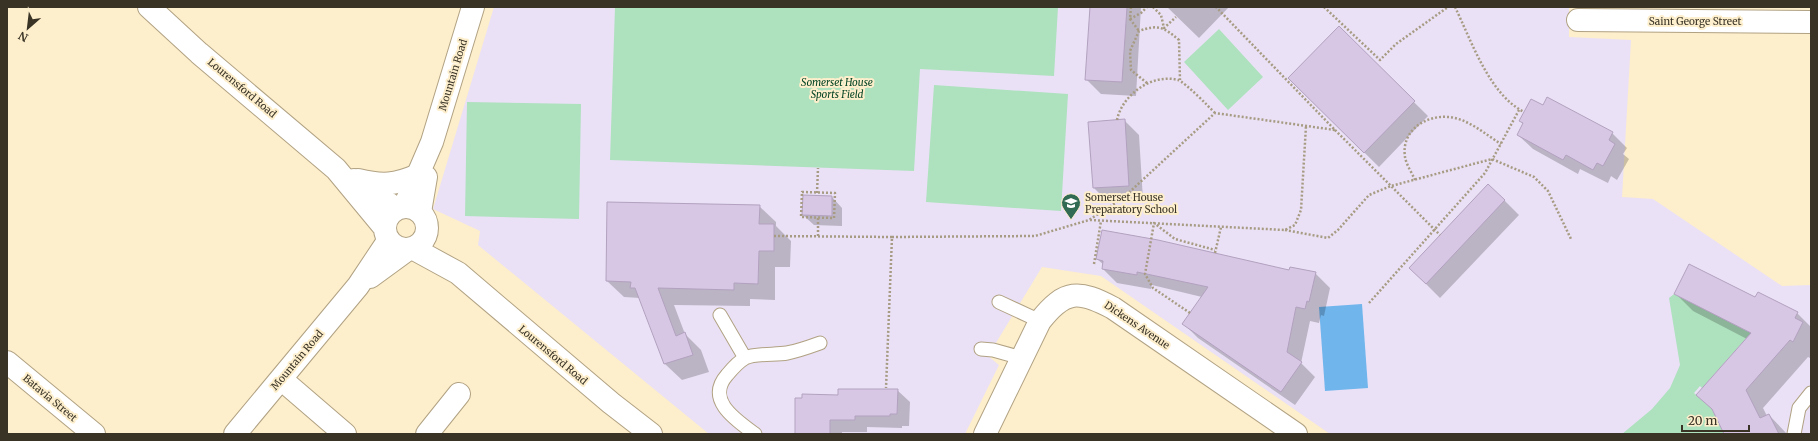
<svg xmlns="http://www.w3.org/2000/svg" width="1818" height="441" font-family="Merriweather,serif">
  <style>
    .education { fill: #eae1f6 }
    .green { fill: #aee1be }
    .water { fill: #71b5ed }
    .shadow { fill: #0003 }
    .building { fill: #d8c6e5; stroke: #b2a1bf }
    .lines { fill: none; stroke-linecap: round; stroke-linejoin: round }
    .service-casing { stroke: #b1a283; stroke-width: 15 }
    .minor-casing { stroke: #b1a283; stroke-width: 24 }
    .tertiary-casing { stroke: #b1a283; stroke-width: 24 }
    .path { stroke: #a79c83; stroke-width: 2.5; stroke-dasharray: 2 2; stroke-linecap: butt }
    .service { stroke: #fff; stroke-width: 13 }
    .minor { stroke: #fff; stroke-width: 22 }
    .tertiary { stroke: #fff; stroke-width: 22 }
    .labels { text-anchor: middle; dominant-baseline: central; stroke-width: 4; stroke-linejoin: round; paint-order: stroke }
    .street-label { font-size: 10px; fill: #393326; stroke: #fdeecc }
    .park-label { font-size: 10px; font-style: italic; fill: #054525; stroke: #fdeecc }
    .poi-label { font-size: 10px; fill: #393326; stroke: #fdeecc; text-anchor: start }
  </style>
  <rect width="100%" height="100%" fill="#fdeecc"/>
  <path class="education" d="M 494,7 L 1569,7 L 1569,37 L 1631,40 L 1622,197 L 1653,199 L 1782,286 L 1811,285 L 1811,434 L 1330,434 L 1101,276 L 1042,267 L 988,356 L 999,365 L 965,434 L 709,434 L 478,245 L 480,231 L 433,209 Z"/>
  <path class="green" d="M 615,7 L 1058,7 L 1054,76 L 920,69 L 914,171 L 610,160 Z
    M 1219,29 L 1263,77 L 1228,110 L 1184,62 Z
    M 934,85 L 1068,94 L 1061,211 L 926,202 Z
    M 467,102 L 581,104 L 579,219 L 465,216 Z
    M 1674,294 L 1751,333 L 1702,388 L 1700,386 L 1694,393 L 1712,409 L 1724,434 L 1622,434 L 1652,409 L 1670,388 L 1680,365 L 1669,298 Z"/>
  <path class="water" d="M 1362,304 L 1368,388 L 1325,391 L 1319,307 Z"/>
  <path class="shadow" d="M 1091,7 L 1141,7 L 1136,96 L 1101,94 L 1086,79 Z
    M 1167,7 L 1229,7 L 1199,38 Z
    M 1339,28 L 1428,116 L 1379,167 L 1289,78 Z
    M 1544,107 L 1612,133 L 1627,148 L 1623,154 L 1629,159 L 1617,180 L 1611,176 L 1608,183 L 1580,169 L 1578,174 L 1533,149 L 1518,135 L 1524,125 L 1520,121 Z
    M 1124,120 L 1139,135 L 1143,200 L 1108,202 L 1094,188 L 1089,123 Z
    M 832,197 L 842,208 L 842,226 L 814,225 L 803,215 Z
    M 1504,200 L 1519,215 L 1440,298 L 1410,268 Z
    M 759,206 L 776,222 L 776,226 L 791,241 L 790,267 L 775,267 L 775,300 L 750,299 L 750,306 L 674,305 L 685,334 L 701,350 L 709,372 L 682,380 L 665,364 L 640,298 L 624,297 L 607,281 Z
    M 1097,259 L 1315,273 L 1330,288 L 1324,316 L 1321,315 L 1319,323 L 1310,321 L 1301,363 L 1315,377 L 1295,405 L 1198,338 L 1184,324 L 1202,297 L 1152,285 L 1151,289 L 1117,283 L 1103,269 L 1104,265 Z
    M 1676,294 L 1755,299 L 1797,313 L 1811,327 L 1810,358 L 1808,357 L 1763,408 L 1767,416 L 1769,415 L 1787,434 L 1725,434 L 1715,412 L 1697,395 L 1747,339 L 1693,311 Z
    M 897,390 L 910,402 L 909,426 L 902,426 L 902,428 L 867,427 L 867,432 L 842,432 L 842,434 L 796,434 L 839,396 Z"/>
  <path class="building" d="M 1090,7 L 1127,7 L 1122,82 L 1085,80 Z
    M 1339,26 L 1415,101 L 1364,153 L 1288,78 Z
    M 1547,97 L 1613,132 L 1609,140 L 1615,144 L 1603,166 L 1597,163 L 1593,170 L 1566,155 L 1563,160 L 1517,135 L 1523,123 L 1519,121 L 1531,99 L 1543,105 Z
    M 1125,119 L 1129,186 L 1093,188 L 1088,122 Z
    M 1488,184 L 1505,200 L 1426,284 L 1409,268 Z
    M 803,195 L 832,196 L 832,216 L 802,215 Z
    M 607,202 L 760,205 L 759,224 L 774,224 L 774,251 L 759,251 L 758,284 L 734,283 L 734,290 L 658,288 L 676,336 L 685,332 L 693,355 L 664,364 L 635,288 L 630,288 L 631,282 L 606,281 Z
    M 1102,230 L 1158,240 L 1289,270 L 1290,267 L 1316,272 L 1309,302 L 1307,301 L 1305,309 L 1296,307 L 1287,352 L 1302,362 L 1281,392 L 1182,324 L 1208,287 L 1137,272 L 1137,275 L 1102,269 L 1103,261 L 1096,259 Z
    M 1689,264 L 1755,297 L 1758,292 L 1798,312 L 1795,318 L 1803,322 L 1793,342 L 1790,340 L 1746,390 L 1760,418 L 1769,414 L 1779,434 L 1724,434 L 1712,409 L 1696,395 L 1751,333 L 1674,294 Z
    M 838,389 L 898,389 L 897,414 L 890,414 L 890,416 L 855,416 L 855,420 L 830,420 L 830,434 L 795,434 L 795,398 L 802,398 L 802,394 L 838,395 Z"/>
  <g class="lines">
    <defs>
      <path id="service" d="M 999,302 L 1040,321
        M 720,315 L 745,358
        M 981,349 L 993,350 L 1022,358
        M 755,434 C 736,420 705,400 727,375 C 732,369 738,362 745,358 C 755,353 776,355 787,353 C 798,351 809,347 820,343
        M 1794,434 L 1799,408 L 1811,393"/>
      <path id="minor" d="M 1578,20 L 1811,22
        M 404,207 L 432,142 L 473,7
        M 420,212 L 426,177
        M 370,277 L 407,250
        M 7,362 L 94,434
        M 281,379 L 345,434
        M 235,434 L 358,286 L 388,241
        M 427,434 L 459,394
        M 985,434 L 1040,321 C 1065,289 1079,290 1113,308 L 1296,434"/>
      <path id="tertiary" d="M 149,7 L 199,53 L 336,169 L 384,227
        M 354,180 L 397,209
        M 358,180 C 383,186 395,185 418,175
        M385 228a21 21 0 1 1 42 0a21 21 0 1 1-42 0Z
        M 414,249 L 458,273 L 611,403 L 651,434"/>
    </defs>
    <use href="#service" class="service-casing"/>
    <use href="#minor" class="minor-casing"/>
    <use href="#tertiary" class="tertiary-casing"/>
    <path class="path" d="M 1131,7 L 1130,19 L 1139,31
      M 1153,7 L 1161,15 L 1164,28 L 1176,17
      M 1324,7 L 1380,60 L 1396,44 L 1448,7
      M 1455,7 C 1472,42 1489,94 1524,112
      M 1130,19 L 1141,13 L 1147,7
      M 1147,83 L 1131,70 L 1130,51 L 1139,31 C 1159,24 1163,27 1179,40 L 1180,80
      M 1117,120 C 1122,95 1152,73 1178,80 C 1185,82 1209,107 1215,113
      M 1335,130 L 1440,235
      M 1415,180 C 1412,173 1406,164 1405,157 C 1401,131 1425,115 1448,117 C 1467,118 1485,134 1501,144
      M 802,192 L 835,193 L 834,218 L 801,217 Z
      M 817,193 L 818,168
      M 1090,220 L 1285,230 L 1295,225 L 1301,210 L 1306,126
      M 1285,230 L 1328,238 L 1338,230 L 1369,195 L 1391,186 L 1492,159 L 1534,177 L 1548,191 L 1571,239
      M 774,236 L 892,237 L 886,388
      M 818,236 L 818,218
      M 892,237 L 1035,236 L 1089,220 L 1123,198 L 1215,113 L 1335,130 L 1216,7
      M 1215,253 L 1221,227
      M 1094,264 L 1101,221
      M 1369,303 L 1485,173 L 1519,110
      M 1190,313 L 1153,288 L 1145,274 L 1154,223 L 1175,239 L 1215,250"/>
    <use href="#service" class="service"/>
    <use href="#minor" class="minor"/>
    <use href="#tertiary" class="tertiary"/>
  </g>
  <defs>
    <symbol id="school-pin" viewBox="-11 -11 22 30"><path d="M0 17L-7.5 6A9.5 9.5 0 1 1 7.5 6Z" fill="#326b53" stroke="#fdeecc"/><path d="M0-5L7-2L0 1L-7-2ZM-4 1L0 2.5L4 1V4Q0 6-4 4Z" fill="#fff"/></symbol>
  </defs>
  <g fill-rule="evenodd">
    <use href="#school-pin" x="1060" y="192" width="22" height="30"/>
  </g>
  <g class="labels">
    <g class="street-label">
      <text x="1695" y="21">Saint George Street</text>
      <text transform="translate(453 75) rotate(-73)">Mountain Road</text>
      <text transform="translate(242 88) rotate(40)">Lourensford Road</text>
      <text transform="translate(1137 325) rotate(34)">Dickens Avenue</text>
      <text transform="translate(553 355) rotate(40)">Lourensford Road</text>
      <text transform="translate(297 360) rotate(-50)">Mountain Road</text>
      <text transform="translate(50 398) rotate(40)">Batavia Street</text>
    </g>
    <g class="park-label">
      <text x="837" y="82">Somerset House<tspan x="837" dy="12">Sports Field</tspan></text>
    </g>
    <g class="poi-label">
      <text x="1085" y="197">Somerset House<tspan x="1085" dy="12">Preparatory School</tspan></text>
    </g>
  </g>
  <rect width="1818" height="441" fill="none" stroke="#393326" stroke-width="16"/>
  <g transform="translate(28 28) rotate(208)" stroke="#fdeecc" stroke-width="3" paint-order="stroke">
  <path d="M0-3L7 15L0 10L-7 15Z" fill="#393326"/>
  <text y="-6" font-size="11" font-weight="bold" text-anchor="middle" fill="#393326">N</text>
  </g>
  <path d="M1682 425v6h67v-6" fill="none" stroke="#393326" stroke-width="2"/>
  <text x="1688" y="425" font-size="12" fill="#393326" stroke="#fdeecc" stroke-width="3" paint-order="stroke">20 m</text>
</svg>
